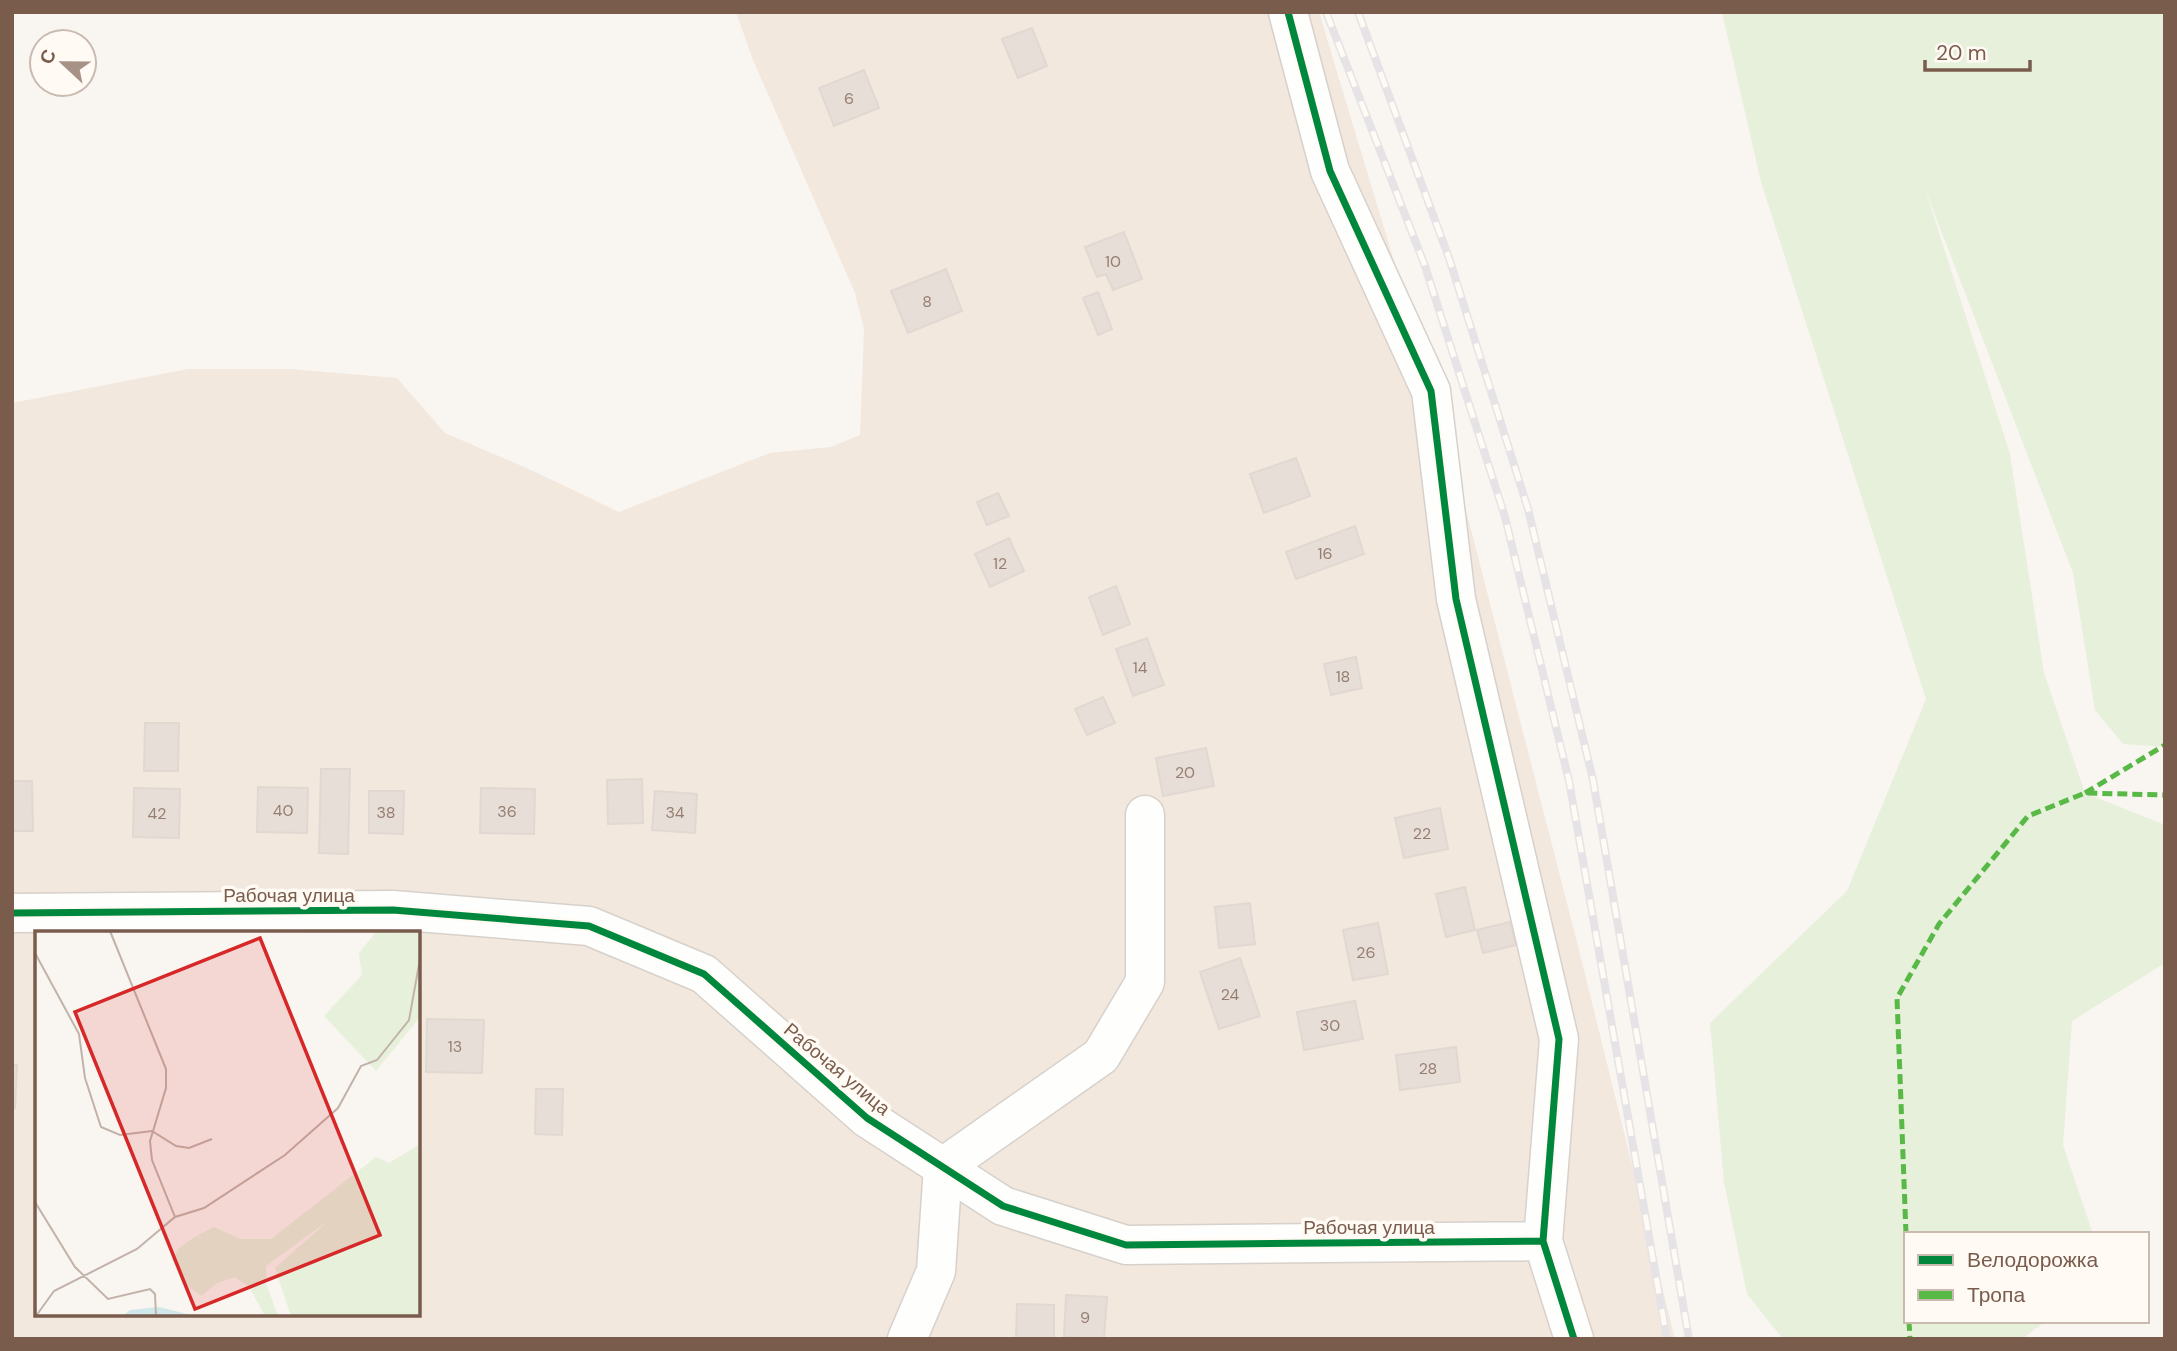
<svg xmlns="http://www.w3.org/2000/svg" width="2177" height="1351" font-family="'DM Sans',sans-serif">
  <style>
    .residential { fill: #f2e8de; fill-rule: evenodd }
    .green { fill: #e7f0db }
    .building { fill: #e6ded7; stroke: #e2d8d2; stroke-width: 2 }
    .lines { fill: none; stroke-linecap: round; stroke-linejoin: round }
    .minor-casing { stroke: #d7d1cb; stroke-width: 41 }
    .minor { stroke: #fefefd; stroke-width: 38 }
    .rail-casing { stroke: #e6e3e7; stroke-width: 8 }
    .rail { stroke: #fffaf3; stroke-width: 5; stroke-dasharray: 16; stroke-linecap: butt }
    .quiet { stroke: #58b947; stroke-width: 5; stroke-dasharray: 10 5; stroke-linecap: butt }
    .cycleway-casing { stroke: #fffaf3; stroke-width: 11 }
    .cycleway { stroke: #00873e; stroke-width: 7 }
    .labels { text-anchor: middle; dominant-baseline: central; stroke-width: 7; stroke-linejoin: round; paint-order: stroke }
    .number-label { font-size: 16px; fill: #977e72 }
    .street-label { font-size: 19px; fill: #7a5c4d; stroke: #fffaf3 }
    .inset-road { fill: none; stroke: #c2b3aa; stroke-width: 2 }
    .view { fill: #d62828; fill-opacity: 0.15; stroke: #d62828; stroke-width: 3.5 }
    .inset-edge { fill: none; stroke: #7a5c4d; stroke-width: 3.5 }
  </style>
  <rect width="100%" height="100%" fill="#f9f5f0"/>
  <path class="residential" d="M 736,12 L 1319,12 L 1449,444 L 1579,950 L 1675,1339 L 12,1339 L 12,403 L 188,369 L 290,369 L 397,378 L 445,433 L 531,470 L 619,512 L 770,453 L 831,447 L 860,435 L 864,329 L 855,293 L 753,60 ZM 37,933 L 418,933 L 418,1314 L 37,1314 Z"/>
  <path class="green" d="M 1722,12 L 2165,12 L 2165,747 L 2123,744 L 2095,710 L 2073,573 L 1925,189 L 2010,454 L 2044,673 L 2085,793 L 2165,825 L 2165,963 L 2072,1021 L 2063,1145 L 2093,1234 L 1906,1234 L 1906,1321 L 2046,1321 L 2022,1339 L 1783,1339 L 1747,1294 L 1724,1182 L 1710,1023 L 1847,891 L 1926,699 L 1761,182 Z"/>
  <path class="building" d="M 1032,28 L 1047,66 L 1018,78 L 1002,39 Z
    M 864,70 L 879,108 L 834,126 L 819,88 Z
    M 1124,232 L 1142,279 L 1113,290 L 1106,274 L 1097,277 L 1085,247 Z
    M 946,269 L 962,311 L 908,333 L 891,291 Z
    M 1098,292 L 1112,329 L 1098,335 L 1083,298 Z
    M 1296,458 L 1310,496 L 1264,513 L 1250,474 Z
    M 998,493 L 1009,516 L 987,525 L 977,502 Z
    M 1355,526 L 1364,554 L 1296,579 L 1286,552 Z
    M 1009,538 L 1024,571 L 990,587 L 975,554 Z
    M 1116,586 L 1130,624 L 1103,635 L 1089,597 Z
    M 1147,638 L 1164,685 L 1133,696 L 1116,649 Z
    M 1356,657 L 1362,688 L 1331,695 L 1324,664 Z
    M 1103,697 L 1115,723 L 1087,735 L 1075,709 Z
    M 145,723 L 179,723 L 178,771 L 144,771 Z
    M 1206,748 L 1214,786 L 1163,796 L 1156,758 Z
    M 321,769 L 350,769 L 348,854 L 319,853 Z
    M 642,779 L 643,823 L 608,824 L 607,780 Z
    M 12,781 L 32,781 L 33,831 L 12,831 Z
    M 258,787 L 308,788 L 307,833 L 257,832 Z
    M 134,788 L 180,789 L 179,838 L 133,837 Z
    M 481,788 L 535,789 L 534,834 L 480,833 Z
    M 369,791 L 404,791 L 403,834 L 369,833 Z
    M 655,791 L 697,794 L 695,833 L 652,830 Z
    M 1440,808 L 1448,849 L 1404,858 L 1395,818 Z
    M 1465,887 L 1475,930 L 1446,937 L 1436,894 Z
    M 1250,903 L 1255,944 L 1219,948 L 1215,907 Z
    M 1510,922 L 1516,945 L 1483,953 L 1477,930 Z
    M 1378,923 L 1388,974 L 1353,980 L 1343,930 Z
    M 1240,958 L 1260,1016 L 1219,1029 L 1200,972 Z
    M 1355,1001 L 1363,1039 L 1304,1050 L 1297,1012 Z
    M 427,1019 L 484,1020 L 482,1073 L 426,1072 Z
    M 1456,1047 L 1460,1082 L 1400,1090 L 1396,1055 Z
    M 12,1065 L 17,1065 L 15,1108 L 12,1108 Z
    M 536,1089 L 563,1089 L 562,1135 L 535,1134 Z
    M 1066,1295 L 1107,1297 L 1104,1339 L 1064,1337 Z
    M 1017,1304 L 1054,1305 L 1054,1339 L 1016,1339 Z"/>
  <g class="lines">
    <defs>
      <path id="minor" d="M 1288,12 L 1330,171 L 1431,391 L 1456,599 L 1559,1039 L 1543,1241 L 1574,1339
        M 12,913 L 393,910 L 589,926 L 704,974 L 867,1118 L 1003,1206 L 1126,1245 L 1543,1241
        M 907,1339 L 936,1271 L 943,1167 L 1101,1056 L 1145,982 L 1145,815"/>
    </defs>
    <use href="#minor" class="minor-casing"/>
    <use href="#minor" class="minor"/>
    <defs>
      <path id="rail" d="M 1326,12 L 1425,266 L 1505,517 L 1569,781 L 1667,1339
        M 1358,12 L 1449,258 L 1528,509 L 1593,780 L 1689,1339"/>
    </defs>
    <use href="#rail" class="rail-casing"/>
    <use href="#rail" class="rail"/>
    <path class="quiet" d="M 2085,793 L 2165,745
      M 1906,1234 L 1897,998 L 1939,924 L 2028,816 L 2085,793 L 2165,795
      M 1909,1321 L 1910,1339"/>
    <defs>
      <path id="cycleway" d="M 1288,12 L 1330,171 L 1431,391 L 1456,599 L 1559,1039 L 1543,1241 L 1574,1339
        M 12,913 L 393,910 L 589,926 L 704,974 L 867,1118 L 1003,1206 L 1126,1245 L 1543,1241"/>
    </defs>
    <use href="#cycleway" class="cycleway-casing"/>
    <use href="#cycleway" class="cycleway"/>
  </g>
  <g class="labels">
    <g class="number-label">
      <text x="849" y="98">6</text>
      <text x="1113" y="261">10</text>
      <text x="927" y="301">8</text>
      <text x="1325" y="553">16</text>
      <text x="1000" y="563">12</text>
      <text x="1140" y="667">14</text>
      <text x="1343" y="676">18</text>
      <text x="1185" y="772">20</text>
      <text x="283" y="810">40</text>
      <text x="507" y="811">36</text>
      <text x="386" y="812">38</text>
      <text x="675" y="812">34</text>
      <text x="157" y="813">42</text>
      <text x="1422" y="833">22</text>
      <text x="1366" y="952">26</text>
      <text x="1230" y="994">24</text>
      <text x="1330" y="1025">30</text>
      <text x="455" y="1046">13</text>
      <text x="1428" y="1068">28</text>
      <text x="1085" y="1317">9</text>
    </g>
    <g class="street-label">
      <text x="289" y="895">Рабочая улица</text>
      <text transform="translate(837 1069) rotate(40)">Рабочая улица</text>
      <text x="1369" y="1227">Рабочая улица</text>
    </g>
  </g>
  <g transform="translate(35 931)">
    <rect width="385" height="385" fill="#f9f5f0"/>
    <path d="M 342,0 L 385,0 L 385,86 L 341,140 L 289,85 L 327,44 L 324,22 ZM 385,213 L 385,385 L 256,385 L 240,337 L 293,290 L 231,335 L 231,352 L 243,385 L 230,385 L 214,356 L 200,346 L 182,352 L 167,365 L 148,353 L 137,329 L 144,317 L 158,307 L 179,296 L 205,308 L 236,308 L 341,226 L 354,232 Z" fill="#e7f0db"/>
    <path d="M 124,376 L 160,385 L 88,385 L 95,379 Z" fill="#d0e8ea"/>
    <path class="inset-road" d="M 75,0 L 131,138 L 131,157 L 115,210 L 117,229 L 140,286M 0,22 L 44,103 L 50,147 L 66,196 L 85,204 L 117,200 L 141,215 L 154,217 L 177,208M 0,271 L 40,336 L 73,368 L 115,358 L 120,363 L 121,385M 1,385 L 19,360 L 102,318 L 140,286 L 169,277 L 250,224 L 303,177 L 326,135 L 342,129 L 374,89 L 385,28"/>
    <path class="view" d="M 225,7 L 345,304 L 160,378 L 40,81 Z"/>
    <rect width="385" height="385" class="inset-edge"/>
  </g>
  <rect width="2177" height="1351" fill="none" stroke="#7a5c4d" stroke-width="28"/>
  <rect x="1904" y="1232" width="245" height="91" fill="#fffaf3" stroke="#cabbb1" stroke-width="2"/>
  <rect x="1918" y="1255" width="35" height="10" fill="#00873e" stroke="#cabbb1" stroke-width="2"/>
  <text x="1967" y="1267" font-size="21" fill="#7a5c4d">Велодорожка</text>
  <rect x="1918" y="1290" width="35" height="10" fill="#58b947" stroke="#cabbb1" stroke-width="2"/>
  <text x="1967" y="1302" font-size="21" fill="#7a5c4d">Тропа</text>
  <g transform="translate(63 63) rotate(292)"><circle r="33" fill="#fffaf3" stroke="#cabbb1" stroke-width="2"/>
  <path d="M0-5L12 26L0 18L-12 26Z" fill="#a69286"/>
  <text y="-10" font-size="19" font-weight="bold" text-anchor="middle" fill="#7a5c4d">С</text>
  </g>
  <path d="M1925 60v10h105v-10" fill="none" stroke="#7a5c4d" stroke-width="3.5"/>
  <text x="1936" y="60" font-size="21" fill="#7a5c4d" stroke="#fffaf3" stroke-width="5" paint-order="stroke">20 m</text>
</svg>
